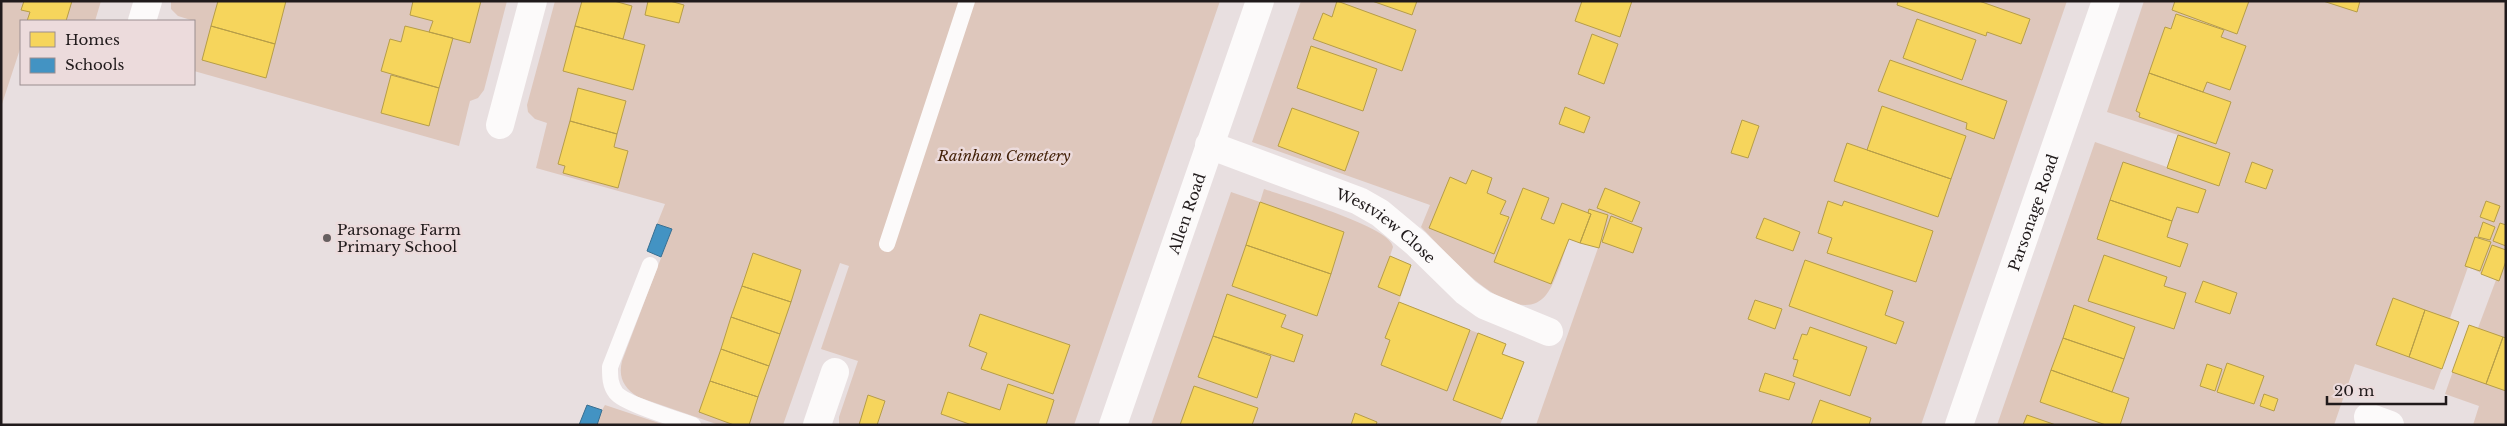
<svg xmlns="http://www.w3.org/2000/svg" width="2507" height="426" font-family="'Libre Baskerville',serif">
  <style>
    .green { fill: #dec7bc }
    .homes { fill: #f6d55c; stroke: #b69d48 }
    .schools { fill: #4393c3; stroke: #386f91 }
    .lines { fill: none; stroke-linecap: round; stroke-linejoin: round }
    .service { stroke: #fcfafa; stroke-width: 16 }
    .minor { stroke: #fcfafa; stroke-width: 28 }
    .poi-dot { fill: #665f60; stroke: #ecdbdc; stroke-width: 2 }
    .labels { text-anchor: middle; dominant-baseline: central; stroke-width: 5; stroke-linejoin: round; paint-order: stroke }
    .park-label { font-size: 15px; font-style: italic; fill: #411f06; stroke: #ecdbdc }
    .street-label { font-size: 15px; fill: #201a1b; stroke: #ecdbdc }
    .poi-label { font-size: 15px; fill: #201a1b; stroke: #ecdbdc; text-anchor: start }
  </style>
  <rect width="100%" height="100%" fill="#e8dfe0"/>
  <path class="green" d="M 1,1 L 101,1 L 95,21 L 21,21 L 21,46 L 1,107 Z
    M 171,1 L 507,1 L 484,90 L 478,98 L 470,101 L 459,146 L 194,71 L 194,21 L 178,16 L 171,9 Z
    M 555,1 L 1220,1 L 1074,425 L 839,425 L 839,417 L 858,361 L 821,349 L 849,266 L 840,263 L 783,425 L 719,425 L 638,397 C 624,388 618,378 622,361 L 672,229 L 657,224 L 665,204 L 536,168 L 547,123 L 535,119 L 528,112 L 527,105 Z
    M 1301,1 L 2067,1 L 1921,425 L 1536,425 L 1598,248 L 1569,239 C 1563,255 1556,283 1546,295 C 1514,334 1442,248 1421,227 L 1430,205 L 1252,142 Z
    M 2144,1 L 2506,1 L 2506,425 L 2473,425 L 2479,406 L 2445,394 L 2469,325 L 2478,328 L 2496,280 L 2468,267 L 2450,318 L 2459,322 L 2434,390 L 2355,364 L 2334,425 L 1997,425 L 2095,142 L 2167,167 L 2178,135 L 2107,112 Z
    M 1264,189 C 1285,196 1392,227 1393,247 L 1390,256 L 1411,265 L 1399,302 L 1506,344 L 1503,354 L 1524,362 L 1500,425 L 1151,425 L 1231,192 L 1260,202 Z
    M 587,405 L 602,410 L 605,405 L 665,425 L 579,425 Z"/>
  <path class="homes" d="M 24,1 L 72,1 L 66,21 L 27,21 L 30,12 L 21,10 Z
    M 218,1 L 286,1 L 275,44 L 211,26 Z
    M 413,1 L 481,1 L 470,43 L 429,32 L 433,21 L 410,15 Z
    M 582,1 L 614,1 L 632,6 L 623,39 L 575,26 Z
    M 648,1 L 670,1 L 684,5 L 679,23 L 645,15 Z
    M 1337,1 L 1416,30 L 1402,71 L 1313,39 L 1323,13 L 1332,17 Z
    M 1372,1 L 1417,1 L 1412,15 Z
    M 1582,1 L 1632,1 L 1620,37 L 1575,21 Z
    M 1898,1 L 1979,1 L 2030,19 L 2021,44 L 1987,32 L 1986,36 L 1897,5 Z
    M 2175,1 L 2249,1 L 2237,34 L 2172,10 Z
    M 2323,1 L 2360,1 L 2357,12 Z
    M 2176,14 L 2224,30 L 2221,37 L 2246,46 L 2230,90 L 2207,82 L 2203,92 L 2149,73 L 2165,27 L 2171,29 Z
    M 1917,19 L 1976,40 L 1962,80 L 1903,58 Z
    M 211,26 L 275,44 L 266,78 L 202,60 Z
    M 405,26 L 453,38 L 439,88 L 381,71 L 390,39 L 401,42 Z
    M 575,26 L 645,45 L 633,90 L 563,71 Z
    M 1592,34 L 1618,44 L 1604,84 L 1578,74 Z
    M 1311,46 L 1377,69 L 1363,111 L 1297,88 Z
    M 1890,60 L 2007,101 L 1994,139 L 1966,129 L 1967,123 L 1878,91 Z
    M 2149,73 L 2231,102 L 2216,144 L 2139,117 L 2140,113 L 2136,111 Z
    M 391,75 L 439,88 L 429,126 L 381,113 Z
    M 578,88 L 626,101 L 617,134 L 570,121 Z
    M 1882,106 L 1966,136 L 1951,179 L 1867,150 Z
    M 1565,107 L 1590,117 L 1584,133 L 1559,124 Z
    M 1292,108 L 1359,132 L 1345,171 L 1278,146 Z
    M 1742,120 L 1759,126 L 1748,158 L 1731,153 Z
    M 570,121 L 617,134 L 614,147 L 628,151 L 618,188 L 563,173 L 565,166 L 558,164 Z
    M 2178,135 L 2230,153 L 2219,186 L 2167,168 Z
    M 1847,143 L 1951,179 L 1938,217 L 1834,181 Z
    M 2123,162 L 2206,190 L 2198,213 L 2177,207 L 2172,221 L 2110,200 Z
    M 2252,162 L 2273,170 L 2266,189 L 2245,182 Z
    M 1472,170 L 1492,178 L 1487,193 L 1506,201 L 1500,214 L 1509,217 L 1494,254 L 1429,228 L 1450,177 L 1466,184 Z
    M 1523,188 L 1549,198 L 1541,219 L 1554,224 L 1562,203 L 1591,214 L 1580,243 L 1569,239 L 1551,284 L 1494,262 Z
    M 1605,188 L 1640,202 L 1632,222 L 1597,208 Z
    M 2110,200 L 2172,221 L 2167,237 L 2188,244 L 2180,267 L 2097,239 Z
    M 1828,201 L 1842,206 L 1844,201 L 1933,231 L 1916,282 L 1827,253 L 1832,238 L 1818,233 Z
    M 2486,201 L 2500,206 L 2494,222 L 2480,217 Z
    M 1260,202 L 1344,232 L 1331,274 L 1246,245 Z
    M 1589,209 L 1608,215 L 1599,248 L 1580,243 L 1591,214 L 1588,213 Z
    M 1611,216 L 1642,228 L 1633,253 L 1602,242 Z
    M 1764,218 L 1800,232 L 1793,251 L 1756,238 Z
    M 2483,222 L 2495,227 L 2490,240 L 2478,237 Z
    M 2500,223 L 2506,225 L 2506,246 L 2493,241 Z
    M 2475,237 L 2491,242 L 2480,271 L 2465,266 Z
    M 1246,245 L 1331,274 L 1317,316 L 1232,286 Z
    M 2492,245 L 2506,250 L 2506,261 L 2499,281 L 2481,274 Z
    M 753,253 L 801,270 L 791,302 L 742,286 Z
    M 2104,255 L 2167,277 L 2164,286 L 2186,293 L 2174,329 L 2088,301 Z
    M 1390,256 L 1411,265 L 1400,296 L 1378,287 Z
    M 1805,260 L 1893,291 L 1885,315 L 1904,322 L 1896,344 L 1789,306 Z
    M 2203,281 L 2237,293 L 2230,314 L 2195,302 Z
    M 742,286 L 791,302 L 780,334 L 731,317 Z
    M 1227,294 L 1286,315 L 1281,327 L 1303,335 L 1294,362 L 1213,336 Z
    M 2393,298 L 2425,310 L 2409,357 L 2376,345 Z
    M 1755,300 L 1782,309 L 1775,329 L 1748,319 Z
    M 1399,302 L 1470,330 L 1447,391 L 1381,365 L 1390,340 L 1385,338 Z
    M 2074,305 L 2135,327 L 2124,359 L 2063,338 Z
    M 2425,310 L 2459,322 L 2442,369 L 2409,357 Z
    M 980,314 L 1070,345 L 1053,394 L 981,369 L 987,353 L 969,346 Z
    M 731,317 L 780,334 L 769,366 L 721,349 Z
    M 2469,325 L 2503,337 L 2486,384 L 2452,372 Z
    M 1810,327 L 1867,347 L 1850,396 L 1793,376 L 1798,360 L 1793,359 L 1802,334 L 1807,335 Z
    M 1478,333 L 1506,344 L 1502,354 L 1524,362 L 1502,419 L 1453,400 Z
    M 1213,336 L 1271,356 L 1257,398 L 1198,377 Z
    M 2503,337 L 2506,338 L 2506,391 L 2486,384 Z
    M 2063,338 L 2124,359 L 2112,392 L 2051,370 Z
    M 721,349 L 769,366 L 758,397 L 710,381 Z
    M 2227,363 L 2264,376 L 2254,404 L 2217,392 Z
    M 2207,364 L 2222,369 L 2215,391 L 2200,386 Z
    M 2051,370 L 2129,398 L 2120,425 L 2106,425 L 2040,402 Z
    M 1765,373 L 1795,383 L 1789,400 L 1759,391 Z
    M 710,381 L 758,397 L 749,425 L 734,425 L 699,412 Z
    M 1008,384 L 1054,400 L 1046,425 L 972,425 L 941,414 L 948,392 L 1000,410 Z
    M 1194,386 L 1258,408 L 1252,425 L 1180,425 Z
    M 2264,394 L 2278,399 L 2274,411 L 2260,406 Z
    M 868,395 L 885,401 L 877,425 L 859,425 Z
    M 1820,400 L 1871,418 L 1869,425 L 1811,425 Z
    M 1355,413 L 1377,422 L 1376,425 L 1351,425 Z
    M 2027,415 L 2056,425 L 2023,425 Z"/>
  <path class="schools" d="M 657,224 L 672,229 L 661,257 L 647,251 Z
    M 587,405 L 602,410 L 597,425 L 579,425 Z"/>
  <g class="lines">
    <path class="service" d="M 887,244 L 967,1
      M 650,265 L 610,367 C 610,377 610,385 616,393 C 625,404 677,419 693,425"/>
    <g class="minor">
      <path d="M 142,21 L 148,1"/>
      <path d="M 500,125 L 533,1"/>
      <path id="s1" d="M 1209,145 L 1359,201 L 1380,213 L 1416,243 L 1466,292 L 1484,305 L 1549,332"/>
      <path d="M 2368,417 L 2390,425"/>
      <path d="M 817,425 L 835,372"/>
      <path id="s2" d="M 1113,425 L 1260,1"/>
      <path id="s3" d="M 1959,425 L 2106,1"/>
    </g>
  </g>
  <circle class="poi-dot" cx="327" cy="238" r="5"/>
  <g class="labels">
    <g class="park-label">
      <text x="1004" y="155">Rainham Cemetery</text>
    </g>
    <g class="street-label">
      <text stroke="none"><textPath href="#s2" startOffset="224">Allen Road</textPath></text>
      <text stroke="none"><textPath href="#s3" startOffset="225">Parsonage Road</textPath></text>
      <text stroke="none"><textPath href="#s1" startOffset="196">Westview Close</textPath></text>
    </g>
    <g class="poi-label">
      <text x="337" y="229">Parsonage Farm<tspan x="337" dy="17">Primary School</tspan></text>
    </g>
  </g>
  <rect width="2507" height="426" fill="none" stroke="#201a1b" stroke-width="5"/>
  <rect x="20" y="20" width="175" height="65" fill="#ecdbdc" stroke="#9a8e8f"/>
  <rect x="30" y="32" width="25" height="15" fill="#f6d55c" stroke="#9a8e8f"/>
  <text x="65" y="45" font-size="15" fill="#201a1b">Homes</text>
  <rect x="30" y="58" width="25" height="15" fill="#4393c3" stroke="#9a8e8f"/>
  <text x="65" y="70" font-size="15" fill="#201a1b">Schools</text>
  <path d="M2327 396v8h119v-8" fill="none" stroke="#201a1b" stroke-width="2.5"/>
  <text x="2334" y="396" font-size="15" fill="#201a1b" stroke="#ecdbdc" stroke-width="4" paint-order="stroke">20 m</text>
</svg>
